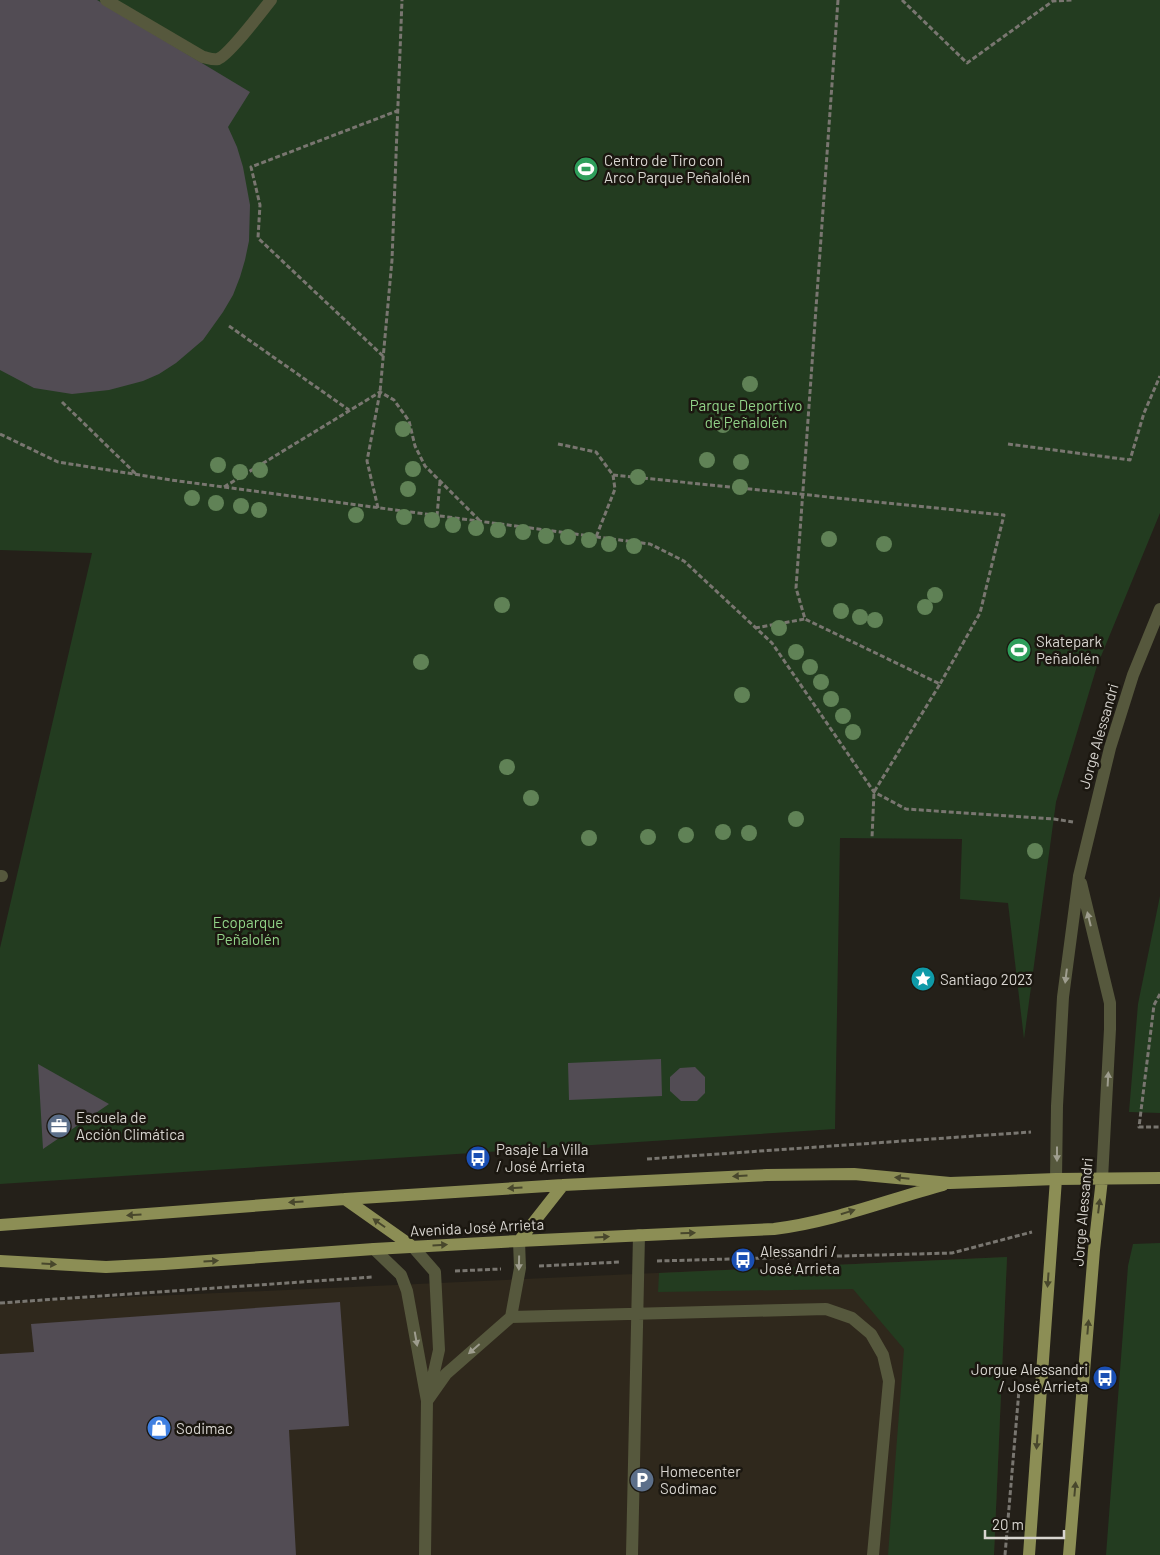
<svg xmlns="http://www.w3.org/2000/svg" width="1160" height="1555" font-family="Barlow,sans-serif">
  <style>
    .built { fill: #2f281c }
    .green { fill: #233c20 }
    .building { fill: #524c54 }
    .lines { fill: none; stroke-linecap: round; stroke-linejoin: round }
    .path { stroke: #797670; stroke-width: 3; stroke-dasharray: 5 2.5; stroke-linecap: butt }
    .minor { stroke: #56583d; stroke-width: 12 }
    .major { stroke: #8c8e55; stroke-width: 12 }
    .tree { fill: #608256 }
    .oneway { fill: #9e9d8e }
    .oneway2 { fill: #48472c }
    .labels { text-anchor: middle; dominant-baseline: central; stroke-width: 5; stroke-linejoin: round; paint-order: stroke }
    .poi-label { font-size: 15px; fill: #d8d5d0; stroke: #1b1710; text-anchor: start }
    .park-label { font-size: 15px; fill: #91d388; stroke: #1b1710 }
    .street-label { font-size: 15px; fill: #d8d5d0; stroke: #1b1710 }
  </style>
  <rect width="100%" height="100%" fill="#242019"/>
  <path class="built" d="M 1007,1257 L 994,1555 L 0,1555 L 0,1303 Z"/>
  <path class="green" d="M 0,0 L 1160,0 L 1160,513 L 1097,666 L 1056,802 L 1024,1039 L 1008,903 L 960,899 L 962,839 L 840,838 L 835,1129 L 0,1184 L 0,948 L 92,553 L 0,550 Z
    M 1160,896 L 1160,1113 L 1129,1112 L 1138,1004 Z
    M 1160,1243 L 1160,1555 L 1106,1555 L 1128,1266 L 1133,1244 Z
    M 1007,1257 L 994,1555 L 888,1555 L 904,1349 L 853,1289 L 658,1292 L 659,1273 Z"/>
  <path class="building" d="M 0,0 L 97,0 L 250,92 L 228,127 L 237,147 L 243,167 L 250,205 L 249,241 L 245,260 L 240,277 L 233,295 L 223,312 L 203,340 L 176,363 L 159,374 L 143,381 L 109,390 L 72,394 L 34,388 L 0,370 Z
    M 661,1059 L 662,1096 L 569,1100 L 568,1063 Z
    M 38,1064 L 109,1104 L 43,1149 Z
    M 695,1067 L 705,1077 L 705,1093 L 697,1101 L 681,1101 L 670,1091 L 670,1077 L 680,1068 Z
    M 340,1302 L 349,1426 L 289,1430 L 296,1555 L 0,1555 L 0,1354 L 34,1352 L 31,1324 Z"/>
  <g class="lines">
    <path class="path" d="M 838,0 L 796,588 L 805,619 L 940,684 L 874,792 L 872,838
      M 902,0 L 967,63 L 1053,1 L 1073,0
      M 229,326 L 349,410
      M 383,356 L 258,238 L 260,205 L 251,167 L 397,111
      M 62,402 L 136,474
      M 0,434 L 58,462 L 171,480 L 650,544 L 684,561 L 772,643 L 874,792 L 906,809 L 1054,819 L 1073,822
      M 558,444 L 596,452 L 613,475 L 615,489 L 596,537
      M 1008,444 L 1130,460 L 1144,413 L 1160,376
      M 613,475 L 1004,515 L 980,613 L 940,684
      M 224,487 L 380,392 L 394,400 L 409,421 L 415,446 L 425,466 L 480,521
      M 378,508 L 367,461 L 380,392 L 392,260 L 402,0
      M 437,516 L 440,481
      M 755,628 L 805,619
      M 1160,994 L 1154,1005 L 1139,1127 L 1160,1127
      M 647,1159 L 1031,1132
      M 657,1261 L 952,1253 L 1032,1232
      M 539,1266 L 621,1262
      M 455,1271 L 501,1269
      M 0,1303 L 373,1277
      M 1005,1555 L 1019,1390"/>
    <path class="minor" d="M 106,0 L 203,57 C 208,58 213,60 218,59 C 229,55 262,11 271,0
      M 0,876 L 2,876
      M 1081,883 L 1110,1003 L 1110,1029 L 1102,1179
      M 1056,1179 L 1057,1106 L 1063,997 L 1079,876 L 1110,748 L 1133,675 L 1160,609
      M 413,1247 L 435,1272 L 439,1350 L 429,1394
      M 374,1249 L 401,1275 L 407,1291 L 427,1401 L 425,1555
      M 511,1317 L 826,1309 L 852,1318 L 871,1334 L 883,1355 L 889,1381 L 873,1555
      M 427,1401 L 446,1374 L 511,1317 L 520,1268 L 519,1241
      M 632,1555 L 639,1235"/>
    <path class="major" d="M 345,1199 L 413,1247
      M 0,1225 L 345,1199 L 563,1185 L 767,1175 L 854,1174 L 950,1183 L 1056,1179 L 1160,1178
      M 519,1241 L 563,1185
      M 0,1261 L 106,1267 L 164,1264 L 374,1249 L 519,1241 L 774,1229 C 832,1222 887,1200 943,1185
      M 1029,1555 L 1056,1179
      M 1069,1555 L 1094,1250 L 1102,1179"/>
  </g>
  <g class="tree">
    <circle cx="750" cy="384" r="8"/>
    <circle cx="723" cy="425" r="8"/>
    <circle cx="403" cy="429" r="8"/>
    <circle cx="707" cy="460" r="8"/>
    <circle cx="741" cy="462" r="8"/>
    <circle cx="218" cy="465" r="8"/>
    <circle cx="413" cy="469" r="8"/>
    <circle cx="260" cy="470" r="8"/>
    <circle cx="240" cy="472" r="8"/>
    <circle cx="638" cy="477" r="8"/>
    <circle cx="740" cy="487" r="8"/>
    <circle cx="408" cy="489" r="8"/>
    <circle cx="192" cy="498" r="8"/>
    <circle cx="216" cy="503" r="8"/>
    <circle cx="241" cy="506" r="8"/>
    <circle cx="259" cy="510" r="8"/>
    <circle cx="356" cy="515" r="8"/>
    <circle cx="404" cy="517" r="8"/>
    <circle cx="432" cy="520" r="8"/>
    <circle cx="453" cy="525" r="8"/>
    <circle cx="476" cy="528" r="8"/>
    <circle cx="498" cy="530" r="8"/>
    <circle cx="523" cy="532" r="8"/>
    <circle cx="546" cy="536" r="8"/>
    <circle cx="568" cy="537" r="8"/>
    <circle cx="829" cy="539" r="8"/>
    <circle cx="589" cy="540" r="8"/>
    <circle cx="609" cy="544" r="8"/>
    <circle cx="884" cy="544" r="8"/>
    <circle cx="634" cy="546" r="8"/>
    <circle cx="935" cy="595" r="8"/>
    <circle cx="502" cy="605" r="8"/>
    <circle cx="925" cy="607" r="8"/>
    <circle cx="841" cy="611" r="8"/>
    <circle cx="860" cy="617" r="8"/>
    <circle cx="875" cy="620" r="8"/>
    <circle cx="779" cy="628" r="8"/>
    <circle cx="796" cy="652" r="8"/>
    <circle cx="421" cy="662" r="8"/>
    <circle cx="810" cy="667" r="8"/>
    <circle cx="821" cy="682" r="8"/>
    <circle cx="742" cy="695" r="8"/>
    <circle cx="831" cy="699" r="8"/>
    <circle cx="843" cy="716" r="8"/>
    <circle cx="853" cy="732" r="8"/>
    <circle cx="507" cy="767" r="8"/>
    <circle cx="531" cy="798" r="8"/>
    <circle cx="796" cy="819" r="8"/>
    <circle cx="723" cy="832" r="8"/>
    <circle cx="749" cy="833" r="8"/>
    <circle cx="686" cy="835" r="8"/>
    <circle cx="648" cy="837" r="8"/>
    <circle cx="589" cy="838" r="8"/>
    <circle cx="1035" cy="851" r="8"/>
  </g>
  <defs><path id="oneway-solid" d="M-6-.8H1V-3.2L6.5 0L1 3.2V.8H-6Z" transform="scale(1.25)"/></defs>
  <g class="oneway">
    <use href="#oneway-solid" transform="translate(1089 919) rotate(-104)"/>
    <use href="#oneway-solid" transform="translate(1066 976) rotate(97)"/>
    <use href="#oneway-solid" transform="translate(1108 1079) rotate(-87)"/>
    <use href="#oneway-solid" transform="translate(1057 1154) rotate(90)"/>
    <use href="#oneway-solid" transform="translate(519 1263) rotate(91)"/>
    <use href="#oneway-solid" transform="translate(416 1339) rotate(80)"/>
    <use href="#oneway-solid" transform="translate(474 1349) rotate(139)"/>
  </g>
  <g class="oneway2">
    <use href="#oneway-solid" transform="translate(740 1176) rotate(177)"/>
    <use href="#oneway-solid" transform="translate(902 1178) rotate(-174)"/>
    <use href="#oneway-solid" transform="translate(515 1188) rotate(176)"/>
    <use href="#oneway-solid" transform="translate(296 1202) rotate(176)"/>
    <use href="#oneway-solid" transform="translate(1099 1206) rotate(-83)"/>
    <use href="#oneway-solid" transform="translate(848 1212) rotate(-17)"/>
    <use href="#oneway-solid" transform="translate(134 1215) rotate(176)"/>
    <use href="#oneway-solid" transform="translate(379 1223) rotate(-145)"/>
    <use href="#oneway-solid" transform="translate(688 1233) rotate(-2)"/>
    <use href="#oneway-solid" transform="translate(602 1237) rotate(-3)"/>
    <use href="#oneway-solid" transform="translate(440 1245) rotate(-3)"/>
    <use href="#oneway-solid" transform="translate(211 1261) rotate(-4)"/>
    <use href="#oneway-solid" transform="translate(49 1264) rotate(3)"/>
    <use href="#oneway-solid" transform="translate(1048 1280) rotate(94)"/>
    <use href="#oneway-solid" transform="translate(1088 1327) rotate(-85)"/>
    <use href="#oneway-solid" transform="translate(1037 1442) rotate(94)"/>
    <use href="#oneway-solid" transform="translate(1075 1489) rotate(-85)"/>
  </g>
  <defs>
    <symbol id="stadium-disc" viewBox="-11 -11 22 22"><circle r="9.5" fill="#2e9e5b" stroke="#1b1710"/><path d="M0-5a6.5 5 0 1 0 0 10a6.5 5 0 1 0 0-10ZM-3.5-1.8h7v3.6h-7Z" fill="#fff"/></symbol>
    <symbol id="sight-disc" viewBox="-11 -11 22 22"><circle r="9.5" fill="#0f9aa8" stroke="#1b1710"/><path d="M0-6L1.8-2.2L6-1.7L2.9 1.2L3.7 5.4L0 3.3L-3.7 5.4L-2.9 1.2L-6-1.7L-1.8-2.2Z" fill="#fff"/></symbol>
    <symbol id="office-disc" viewBox="-11 -11 22 22"><circle r="9.5" fill="#5c6f8a" stroke="#1b1710"/><path d="M-6-3h4V-5.5h4V-3h4V5H-6ZM-1-4.5V-3h2v-1.5ZM-6 0V1H6V0Z" fill="#fff"/></symbol>
    <symbol id="bus-disc" viewBox="-11 -11 22 22"><circle r="9.5" fill="#1a4fb4" stroke="#1b1710"/><path d="M-5-6H5V4H4V6H2V4H-2V6H-4V4H-5ZM-3.5-4V0h7V-4ZM-3.5 1.2v1.5H-2V1.2ZM2 1.2v1.5H3.5V1.2Z" fill="#fff"/></symbol>
    <symbol id="shop-disc" viewBox="-11 -11 22 22"><circle r="9.5" fill="#3f7fe0" stroke="#1b1710"/><path d="M-5-2.5h2.3a2.7 3.5 0 0 1 5.4 0H5L5.5 6h-11ZM-1.5-2.5h3a1.5 2.3 0 0 0-3 0Z" fill="#fff"/></symbol>
    <symbol id="parking-disc" viewBox="-11 -11 22 22"><circle r="9.5" fill="#5c6f8a" stroke="#1b1710"/><path d="M-3.5-5.5H1a3.5 3.5 0 0 1 0 7H-1V5.5H-3.5ZM-1-3.4V-.6H.8a1.4 1.4 0 0 0 0-2.8Z" fill="#fff"/></symbol>
  </defs>
  <g fill-rule="evenodd">
    <use href="#stadium-disc" x="572" y="155" width="28" height="28"/>
    <use href="#stadium-disc" x="1005" y="636" width="28" height="28"/>
    <use href="#sight-disc" x="909" y="965" width="28" height="28"/>
    <use href="#office-disc" x="45" y="1112" width="28" height="28"/>
    <use href="#bus-disc" x="464" y="1144" width="28" height="28"/>
    <use href="#bus-disc" x="729" y="1246" width="28" height="28"/>
    <use href="#bus-disc" x="1091" y="1364" width="28" height="28"/>
    <use href="#shop-disc" x="145" y="1414" width="28" height="28"/>
    <use href="#parking-disc" x="628" y="1466" width="28" height="28"/>
  </g>
  <g class="labels">
    <g class="poi-label">
      <text x="604" y="160">Centro de Tiro con<tspan x="604" dy="17">Arco Parque Peñalolén</tspan></text>
      <text x="1036" y="641">Skatepark<tspan x="1036" dy="17">Peñalolén</tspan></text>
      <text x="940" y="979">Santiago 2023</text>
      <text x="76" y="1117">Escuela de<tspan x="76" dy="17">Acción Climática</tspan></text>
      <text x="496" y="1149">Pasaje La Villa<tspan x="496" dy="17">/ José Arrieta</tspan></text>
      <text x="760" y="1251">Alessandri /<tspan x="760" dy="17">José Arrieta</tspan></text>
      <text x="1088" y="1369" text-anchor="end">Jorgue Alessandri<tspan x="1088" dy="17">/ José Arrieta</tspan></text>
      <text x="176" y="1428">Sodimac</text>
      <text x="660" y="1471">Homecenter<tspan x="660" dy="17">Sodimac</tspan></text>
    </g>
    <g class="park-label">
      <text x="746" y="405">Parque Deportivo<tspan x="746" dy="17">de Peñalolén</tspan></text>
      <text x="248" y="922">Ecoparque<tspan x="248" dy="17">Peñalolén</tspan></text>
    </g>
    <g class="street-label">
      <text transform="translate(1098 736) rotate(-74)">Jorge Alessandri</text>
      <text transform="translate(1082 1212) rotate(-85)">Jorge Alessandri</text>
      <text transform="translate(477 1227) rotate(-3)">Avenida José Arrieta</text>
    </g>
  </g>
  <path d="M985 1530v8h79v-8" fill="none" stroke="#d8d5d0" stroke-width="2.5"/>
  <text x="992" y="1530" font-size="15" fill="#d8d5d0" stroke="#1b1710" stroke-width="4" paint-order="stroke">20 m</text>
</svg>
